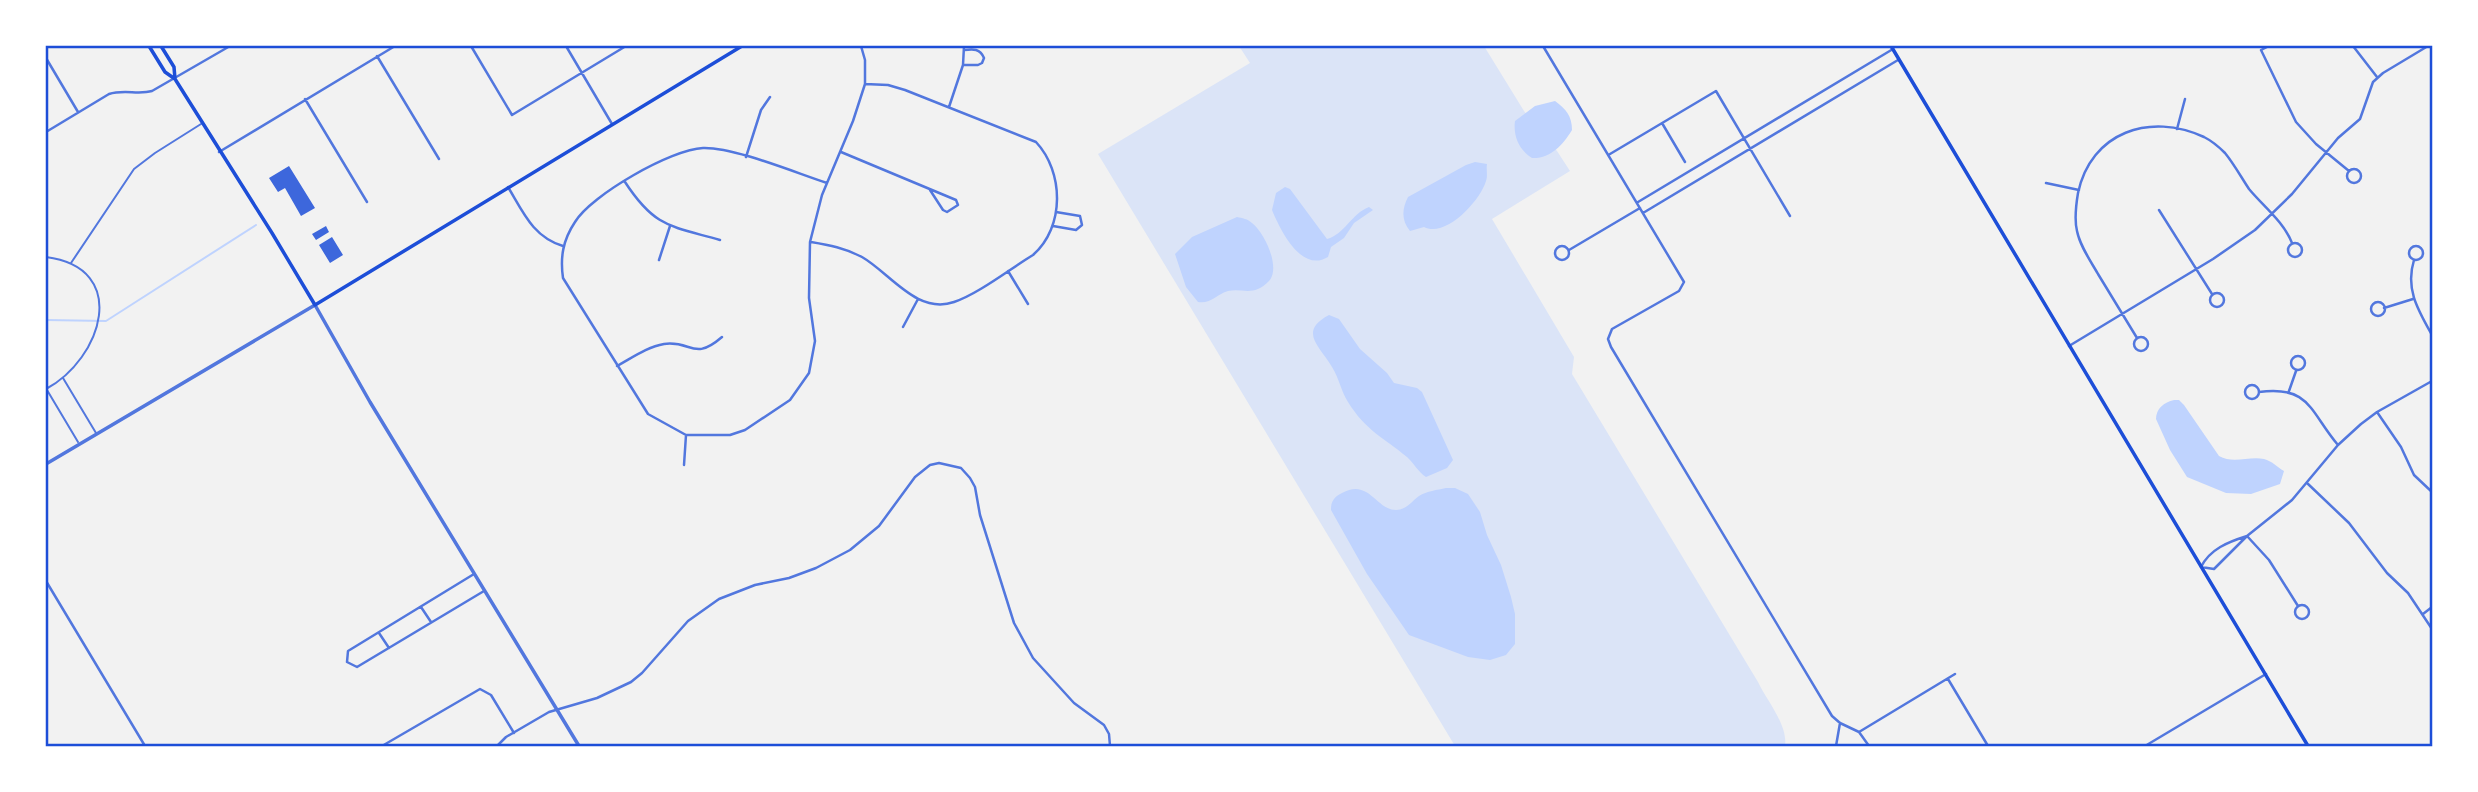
<svg xmlns="http://www.w3.org/2000/svg" width="2478" height="792" font-family="'PT Sans',sans-serif">
  <style>
    .green { fill: #dbe4f7 }
    .water { fill: #bfd3fe }
    .lines { fill: none; stroke-linecap: round; stroke-linejoin: round }
    .stream { stroke: #bfd3fe; stroke-width: 2 }
    .building { fill: #3d67dc }
    .service { stroke: #5277de; stroke-width: 2 }
    .minor { stroke: #5277de; stroke-width: 2.5 }
    .tertiary { stroke: #5277de; stroke-width: 3.5 }
    .secondary { stroke: #1d4ed8; stroke-width: 3.5 }
    .neatline { fill: none; stroke: #1d4ed8; stroke-width: 2.5 }
  </style>
  <rect width="100%" height="100%" fill="#f2f2f2"/>
  <path class="green" d="M 1239,46 L 1484,46 L 1524,111 L 1557,151 L 1570,171 L 1492,219 L 1574,357 L 1572,374 L 1758,682 C 1767,701 1788,725 1785,746 L 1455,746 L 1098,154 L 1250,63 Z"/>
  <path class="water" d="M 1555,101 C 1566,109 1572,116 1572,130 C 1563,145 1550,159 1532,158 C 1519,150 1513,136 1515,121 L 1535,106 Z
    M 1475,162 L 1487,164 C 1486,169 1488,176 1486,181 C 1480,201 1446,238 1424,227 L 1410,231 C 1401,220 1402,209 1408,197 L 1466,165 Z
    M 1285,187 L 1290,189 L 1327,239 C 1345,234 1351,214 1369,207 L 1373,210 L 1354,223 L 1344,238 L 1331,247 L 1328,257 C 1302,273 1281,232 1272,210 L 1276,193 Z
    M 1237,217 C 1242,218 1248,219 1252,223 C 1265,233 1281,268 1269,281 C 1254,297 1243,288 1228,291 C 1217,294 1211,304 1198,302 L 1186,287 L 1175,254 L 1192,237 Z
    M 1329,315 L 1339,319 L 1360,349 L 1387,373 L 1394,383 L 1417,388 L 1422,392 L 1453,460 L 1447,468 L 1426,477 C 1418,472 1414,463 1407,457 C 1383,437 1366,431 1348,402 C 1341,391 1339,378 1332,367 C 1321,347 1297,332 1329,315 Z
    M 2174,400 L 2179,400 L 2184,405 L 2219,456 C 2233,464 2249,456 2264,459 C 2272,461 2277,467 2284,471 L 2280,484 L 2251,494 L 2226,493 L 2187,477 L 2170,450 L 2156,419 C 2156,409 2164,402 2174,400 Z
    M 1446,488 L 1455,488 L 1468,494 L 1480,512 L 1487,535 L 1501,565 L 1511,597 L 1515,614 L 1515,644 L 1506,655 L 1490,660 L 1468,657 L 1409,635 L 1367,574 L 1331,510 C 1331,501 1334,497 1342,493 C 1369,478 1376,510 1396,510 C 1406,510 1412,501 1419,496 C 1427,491 1437,490 1446,488 Z"/>
  <g class="lines">
    <path class="stream" d="M 46,320 L 106,321 L 256,225"/>
  </g>
  <path class="building" d="M 289,166 L 315,208 L 301,216 L 285,188 L 278,192 L 269,178 Z
    M 326,226 L 329,232 L 316,240 L 312,234 Z
    M 332,237 L 343,255 L 330,263 L 319,245 Z"/>
  <g class="lines">
    <path class="service" d="M 46,257 C 131,268 102,359 46,389
      M 71,263 L 134,169 L 155,153 L 201,124
      M 63,378 L 96,433
      M 47,390 L 78,442"/>
    <path class="minor" d="M 471,46 L 512,115 L 626,46
      M 566,46 L 612,124
      M 1543,46 L 1684,282 L 1679,291 L 1612,329 L 1608,339 L 1611,347 L 1832,716 L 1840,723 L 1859,732
      M 2269,46 L 2261,50 L 2296,122 L 2316,144 L 2349,171
      M 2353,46 L 2377,77
      M 377,56 L 439,159
      M 46,58 L 78,112
      M 963,65 L 978,65 L 982,63 L 984,58 C 980,48 973,49 964,50
      M 305,99 L 367,202
      M 949,107 L 963,65 L 964,46
      M 1662,123 L 1685,162
      M 2177,129 L 2185,99
      M 46,132 L 109,94 C 124,89 138,95 152,91 L 230,46
      M 219,152 L 395,46
      M 841,152 L 956,200 L 958,205 L 947,212 L 943,210 L 930,190
      M 1610,154 L 1716,91 L 1790,216
      M 746,157 L 761,110 L 770,97
      M2347 176a7 7 0 1 1 14 0a7 7 0 1 1-14 0Z
      M 625,182 C 655,228 671,226 720,240
      M 827,183 C 796,173 734,147 703,148 C 672,149 591,195 575,222 C 563,240 560,257 563,278 L 648,414 L 686,435 L 730,435 L 745,430 L 790,400 L 809,373 L 815,341 L 809,298 L 810,242 L 822,195 L 853,121 L 865,84 L 865,60 L 861,46
      M 2046,183 L 2079,190
      M 508,187 C 523,212 533,237 563,246
      M 1638,202 L 1893,49
      M 2159,210 L 2212,294
      M 1643,213 L 1898,60
      M 1053,226 L 1076,230 L 1082,225 L 1080,216 L 1056,212
      M 811,242 C 829,245 845,248 862,257 C 890,273 917,315 954,302 C 978,294 1010,269 1033,255 C 1065,227 1064,172 1036,142 L 905,90 L 888,85 L 865,84
      M2288 250a7 7 0 1 1 14 0a7 7 0 1 1-14 0Z
      M2409 253a7 7 0 1 1 14 0a7 7 0 1 1-14 0Z
      M1555 253a7 7 0 1 1 14 0a7 7 0 1 1-14 0Z
      M 1569,250 L 1640,208
      M 659,260 L 670,226
      M 2414,260 C 2405,289 2418,310 2432,335
      M 1008,271 L 1028,304
      M2210 300a7 7 0 1 1 14 0a7 7 0 1 1-14 0Z
      M2371 309a7 7 0 1 1 14 0a7 7 0 1 1-14 0Z
      M 2384,308 L 2413,299
      M 903,327 L 918,299
      M2134 344a7 7 0 1 1 14 0a7 7 0 1 1-14 0Z
      M 2137,338 C 2124,317 2111,295 2098,274 C 2090,260 2080,246 2077,231 C 2074,219 2076,205 2078,193 C 2091,132 2150,112 2204,137 C 2212,141 2219,147 2225,153 C 2234,164 2241,177 2249,189 C 2263,206 2284,222 2292,243
      M 2069,346 L 2213,259 L 2255,230 L 2292,194 L 2338,138 L 2360,119 L 2373,82 L 2383,73 L 2428,46
      M2291 363a7 7 0 1 1 14 0a7 7 0 1 1-14 0Z
      M 617,366 C 632,358 647,347 664,344 C 692,340 693,362 722,337
      M2245 392a7 7 0 1 1 14 0a7 7 0 1 1-14 0Z
      M 2289,391 L 2296,371
      M 2259,392 C 2310,385 2310,412 2338,445
      M 2377,412 L 2401,447 L 2414,475 L 2432,492
      M 684,465 L 686,435
      M 2307,483 L 2349,523 L 2387,573 L 2408,593 L 2432,629
      M 2432,492 L 2432,501
      M 2247,536 C 2228,542 2210,549 2201,567 L 2214,569 L 2247,536 L 2292,500 L 2338,445 L 2361,424 L 2377,412 L 2432,381
      M 2247,536 L 2269,560 L 2298,606
      M 474,574 L 348,651 L 347,662 L 357,667 L 484,591
      M 46,581 L 145,746
      M2295 612a7 7 0 1 1 14 0a7 7 0 1 1-14 0Z
      M 421,607 L 431,622
      M 2423,614 L 2432,607
      M 379,633 L 389,648
      M 1948,679 L 1988,746
      M 1859,732 L 1955,674
      M 1859,732 L 1869,746
      M 382,746 L 480,689 L 491,695 L 514,733
      M 497,746 L 506,737 L 549,712 L 597,698 L 631,682 L 642,673 L 688,621 L 719,599 L 755,585 L 789,578 L 816,568 L 850,550 L 879,526 L 915,477 L 930,465 L 939,463 L 961,468 L 970,478 L 975,487 L 980,515 L 1014,623 L 1033,658 L 1074,703 L 1104,725 L 1109,734 L 1110,746
      M 1836,746 L 1840,723
      M 2145,746 L 2266,674"/>
    <path class="tertiary" d="M 46,464 L 315,305 L 370,402 L 579,746"/>
    <path class="secondary" d="M 149,46 L 165,72 L 175,79 L 272,233 L 315,305 L 742,46
      M 161,46 L 174,67 L 175,79
      M 1891,46 L 2308,746"/>
  </g>
  <rect width="2478" height="792" fill="none" stroke="#ffffff" stroke-width="94"/>
  <rect x="47" y="47" width="2384" height="698" class="neatline"/>
</svg>
